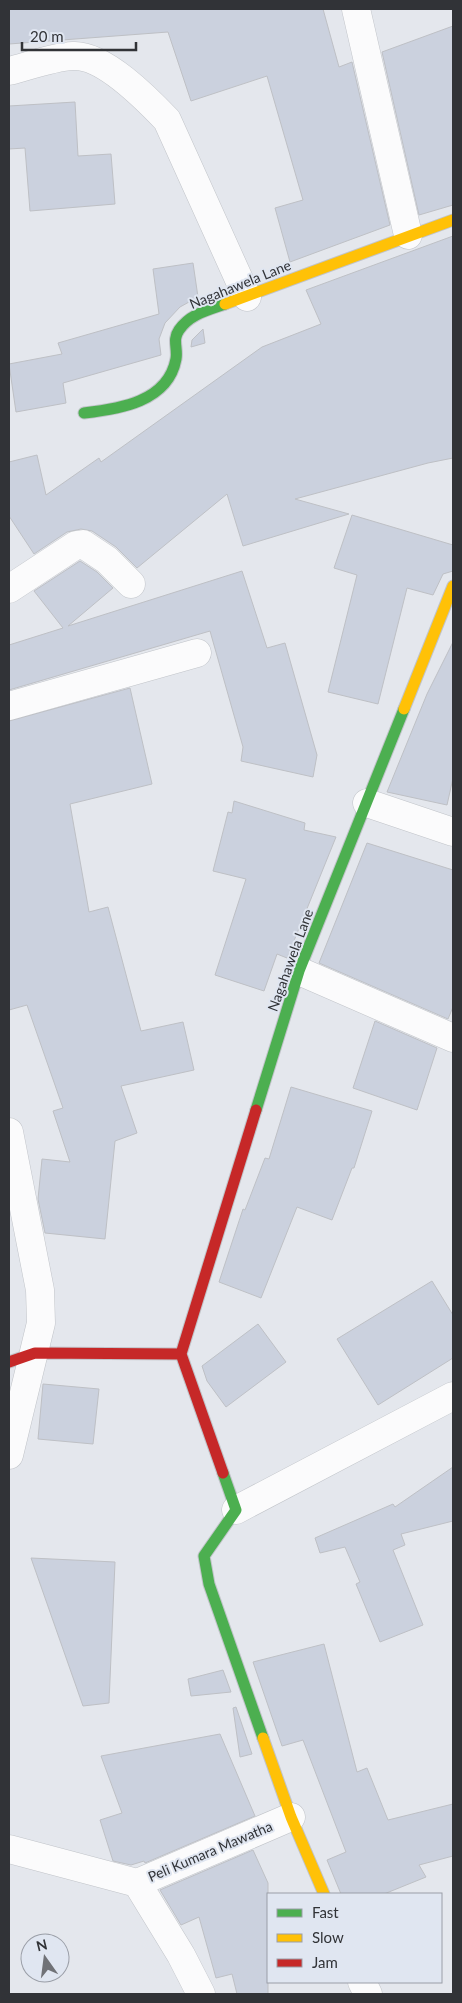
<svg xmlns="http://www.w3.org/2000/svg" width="462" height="2003" font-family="Lato,sans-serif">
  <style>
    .building { fill: #cbd1de; stroke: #bec0c5 }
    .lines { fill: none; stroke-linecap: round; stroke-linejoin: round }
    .street-casing { stroke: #c1c4c9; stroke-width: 29 }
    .fast-casing { stroke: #c1c4c9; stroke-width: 13 }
    .slow-casing { stroke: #c1c4c9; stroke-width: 13 }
    .jam-casing { stroke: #c1c4c9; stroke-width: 13 }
    .street { stroke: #fbfbfc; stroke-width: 28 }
    .fast { stroke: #4caf50; stroke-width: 11 }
    .slow { stroke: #ffc107; stroke-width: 11 }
    .jam { stroke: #c62828; stroke-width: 11 }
    .labels { text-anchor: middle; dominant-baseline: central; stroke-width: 4; stroke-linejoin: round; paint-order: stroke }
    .street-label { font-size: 14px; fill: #313337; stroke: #e0e6f1 }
  </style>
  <rect width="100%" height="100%" fill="#e4e7ed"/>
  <path class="building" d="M 9,9 L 323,9 L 339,67 L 352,62 L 390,225 L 290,262 L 275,208 L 303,200 L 267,76 L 191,101 L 168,32 L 9,44 Z
    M 453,26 L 453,205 L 419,215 L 382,52 Z
    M 75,102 L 78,156 L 111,154 L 115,204 L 30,211 L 25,148 L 9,149 L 9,106 Z
    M 453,236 L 453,458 L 428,463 L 295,499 L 349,514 L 243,546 L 227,494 L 137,568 L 116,547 L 92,531 L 81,529 L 67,532 L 34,554 L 9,516 L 9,462 L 37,455 L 46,495 L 99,458 L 101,462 L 262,347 L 321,324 L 306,290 Z
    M 193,263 L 198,297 L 180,307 L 165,323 L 159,339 L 161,355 L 63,383 L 66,403 L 16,412 L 9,364 L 62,354 L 58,343 L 159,314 L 153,269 Z
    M 203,329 L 205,343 L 191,347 L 192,340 Z
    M 352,515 L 453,545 L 453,571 L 443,574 L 433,595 L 407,588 L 378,704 L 328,692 L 357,575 L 334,568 Z
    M 80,561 L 97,572 L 113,588 L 68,626 L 242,571 L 267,648 L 285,643 L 317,755 L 313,777 L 241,761 L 243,747 L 210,631 L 9,690 L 9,645 L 63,628 L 34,591 Z
    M 453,642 L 453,778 L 447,805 L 387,792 L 427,694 Z
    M 130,688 L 152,784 L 70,804 L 89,912 L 108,907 L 141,1031 L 183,1022 L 194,1070 L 121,1086 L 137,1133 L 115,1141 L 105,1239 L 45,1233 L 38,1199 L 42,1159 L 70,1162 L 53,1111 L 63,1108 L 27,1005 L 9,1010 L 9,721 Z
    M 234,801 L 305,823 L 304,830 L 336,837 L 287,958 L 277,954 L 264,991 L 215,975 L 246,879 L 213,871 L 228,812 L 232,813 Z
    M 367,843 L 453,870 L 453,1007 L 448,1019 L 319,963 Z
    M 375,1021 L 437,1048 L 417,1110 L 353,1088 Z
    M 291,1087 L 372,1111 L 354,1168 L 352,1168 L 332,1220 L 297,1207 L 261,1298 L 219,1282 L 243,1209 L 245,1210 L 265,1158 L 269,1159 Z
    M 432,1281 L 453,1315 L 453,1358 L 378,1405 L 337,1339 Z
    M 258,1324 L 286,1362 L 226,1407 L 207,1381 L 202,1366 Z
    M 43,1384 L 99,1389 L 93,1444 L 38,1439 Z
    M 453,1467 L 453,1521 L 401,1534 L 405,1545 L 393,1550 L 423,1625 L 380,1642 L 356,1584 L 360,1582 L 345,1547 L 320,1553 L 315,1538 L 393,1504 L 395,1507 Z
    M 31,1558 L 115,1562 L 109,1703 L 83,1706 Z
    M 324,1644 L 357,1772 L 367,1768 L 388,1820 L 453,1804 L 453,1856 L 419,1865 L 426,1877 L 384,1894 L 341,1894 L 327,1860 L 346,1852 L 303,1740 L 282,1746 L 253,1662 Z
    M 223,1670 L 231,1692 L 191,1696 L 188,1679 Z
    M 236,1707 L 252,1754 L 240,1757 L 233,1708 Z
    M 220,1734 L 255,1816 L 145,1863 L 144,1861 L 131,1865 L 113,1861 L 100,1820 L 122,1813 L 101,1756 Z
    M 253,1850 L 268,1883 L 268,1994 L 237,1994 L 232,1974 L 216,1978 L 199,1917 L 181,1925 L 160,1890 Z"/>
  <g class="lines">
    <defs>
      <path id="street" d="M 356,9 L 408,235
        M 9,71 C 29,66 52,57 73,56 C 103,54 148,100 167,120 L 247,297
        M 9,589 L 76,545 L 83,544 L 107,560 L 131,584
        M 9,706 L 197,653
        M 367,803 L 453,832
        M 299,971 L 453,1038
        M 9,1132 L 40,1290 L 41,1323 L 9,1455
        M 236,1510 L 453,1396
        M 9,1849 L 137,1883
        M 362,1982 L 368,1994
        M 201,1994 L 181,1955 L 137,1883 L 291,1817"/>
      <path id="fast" d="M 84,413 C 119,409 168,402 176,359 C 178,348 172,340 179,330 C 190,314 208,310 225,304
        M 256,1110 L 299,971 L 404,709
        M 223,1473 L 236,1510 L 204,1556 L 209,1584 L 263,1738"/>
      <path id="slow" d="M 225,304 L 453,220
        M 404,709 L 453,586
        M 263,1738 L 291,1817 L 324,1894"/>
      <path id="jam" d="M 181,1354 L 256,1110
        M 9,1362 L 35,1353 L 181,1354 L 223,1473"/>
    </defs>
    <use href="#street" class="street-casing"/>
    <use href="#fast" class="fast-casing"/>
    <use href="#slow" class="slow-casing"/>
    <use href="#jam" class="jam-casing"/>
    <use href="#street" class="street"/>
    <use href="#fast" class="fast"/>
    <use href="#slow" class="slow"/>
    <use href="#jam" class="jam"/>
  </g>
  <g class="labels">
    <g class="street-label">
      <text transform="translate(240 284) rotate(-22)">Nagahawela Lane</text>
      <text transform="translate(290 960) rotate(-70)">Nagahawela Lane</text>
      <text transform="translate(210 1851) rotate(-23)">Peli Kumara Mawatha</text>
    </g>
  </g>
  <rect width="462" height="2003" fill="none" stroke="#313337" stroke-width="20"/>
  <rect x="267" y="1893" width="175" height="90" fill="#e0e6f1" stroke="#9a9ea7"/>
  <rect x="277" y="1909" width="25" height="8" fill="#4caf50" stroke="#9a9ea7"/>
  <text x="312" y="1918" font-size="15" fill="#313337">Fast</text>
  <rect x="277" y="1934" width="25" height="8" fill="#ffc107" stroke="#9a9ea7"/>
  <text x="312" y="1943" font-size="15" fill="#313337">Slow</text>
  <rect x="277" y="1959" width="25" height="8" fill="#c62828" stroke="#9a9ea7"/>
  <text x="312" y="1968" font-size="15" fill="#313337">Jam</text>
  <g transform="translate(45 1958) rotate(346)"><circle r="24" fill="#e0e6f1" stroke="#9a9ea7"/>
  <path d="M0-4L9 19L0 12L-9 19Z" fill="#707277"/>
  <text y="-8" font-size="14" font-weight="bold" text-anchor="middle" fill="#313337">N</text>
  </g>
  <path d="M22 42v8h114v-8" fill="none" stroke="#313337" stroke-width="2.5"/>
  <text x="30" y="42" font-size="15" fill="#313337" stroke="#e0e6f1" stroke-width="4" paint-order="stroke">20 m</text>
</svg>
